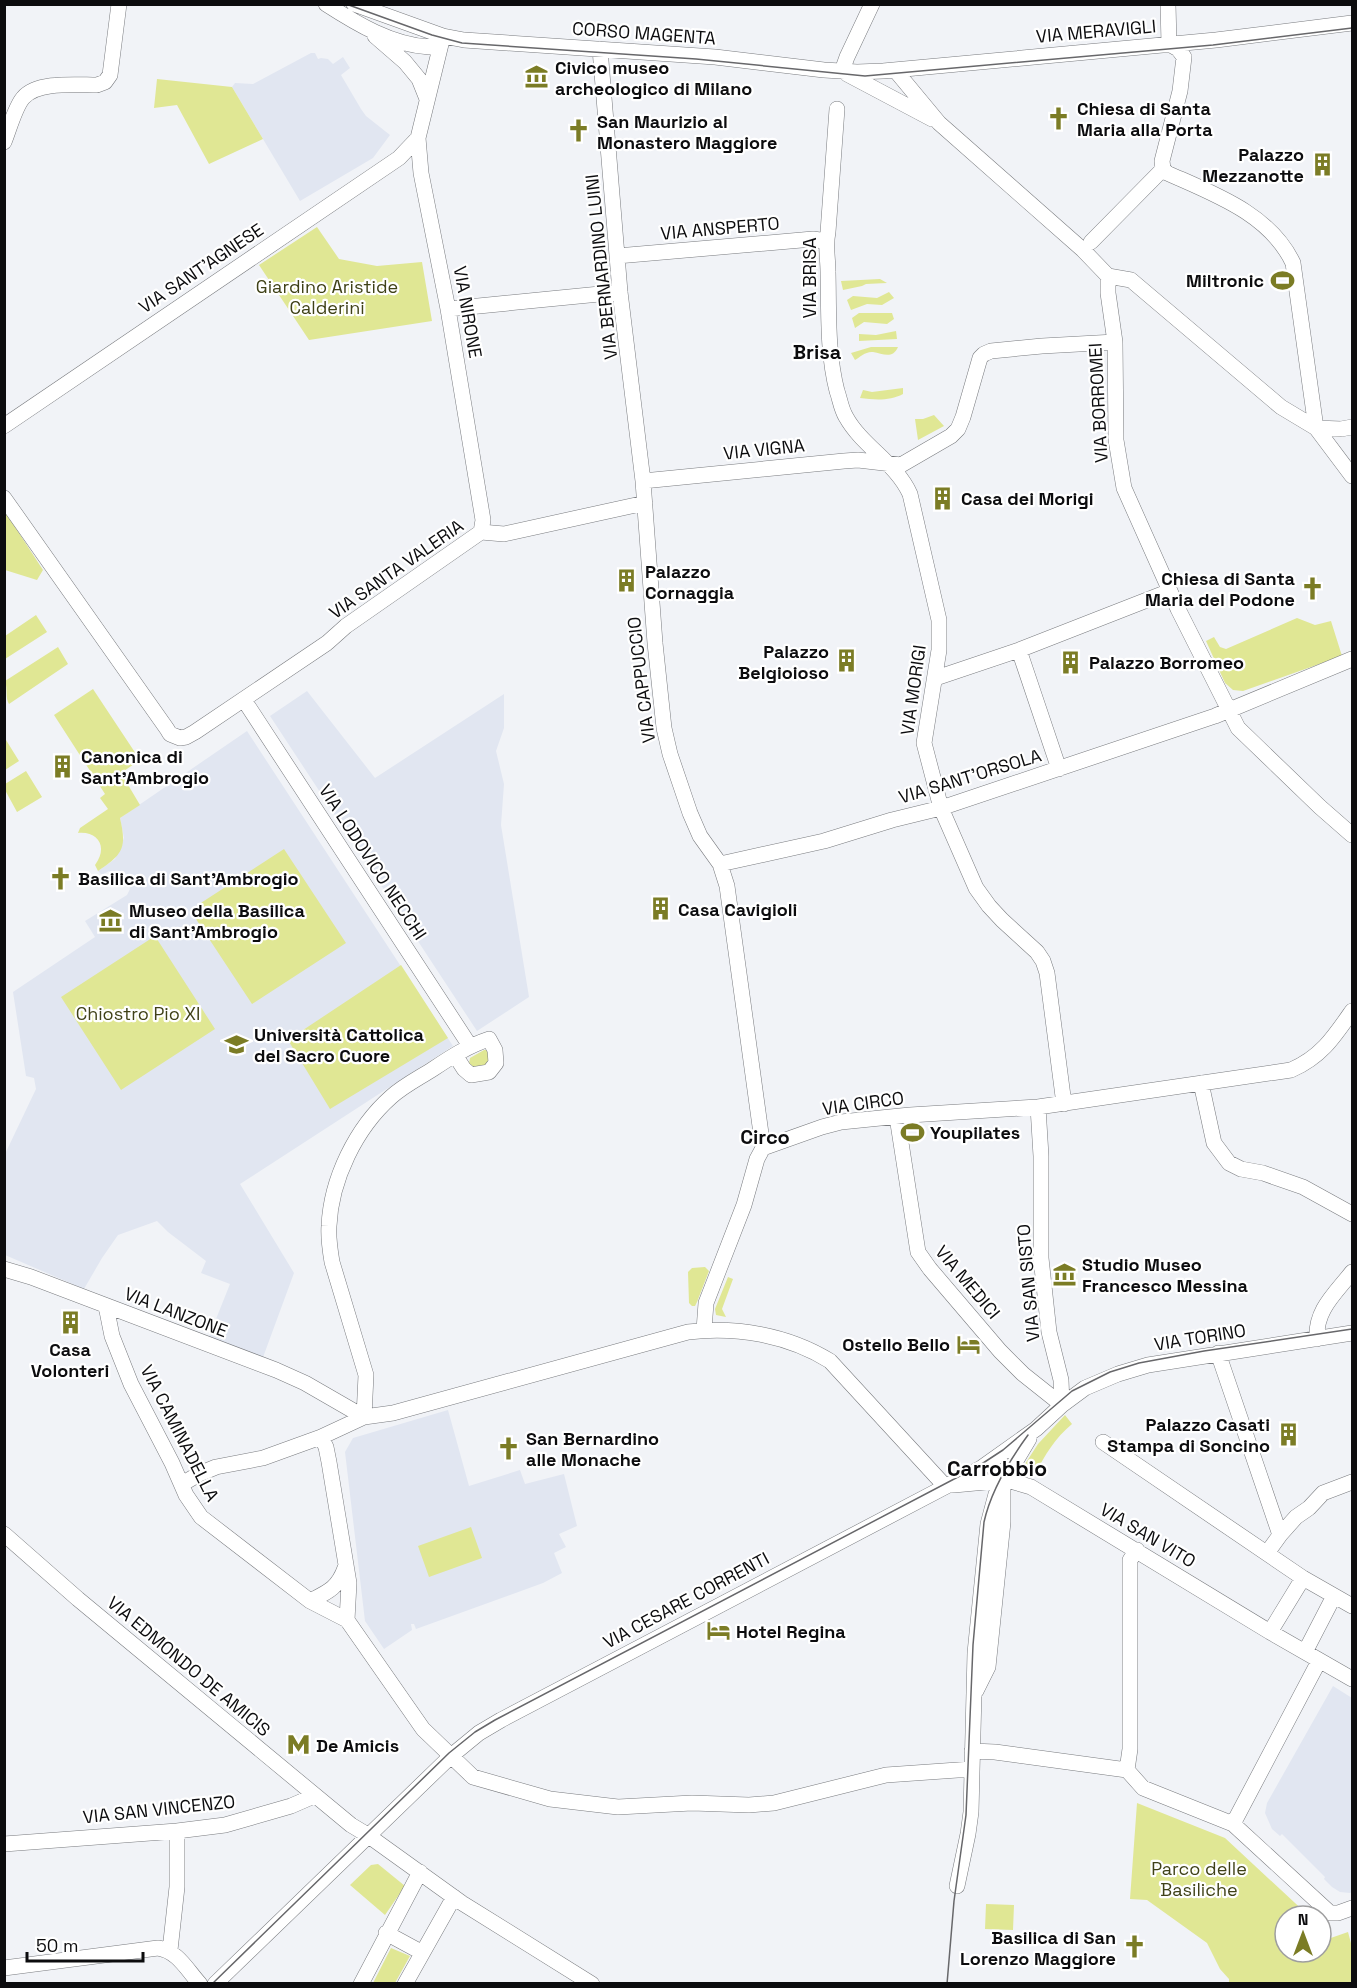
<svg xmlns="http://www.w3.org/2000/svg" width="1357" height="1988" font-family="'Space Grotesk',sans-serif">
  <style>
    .built { fill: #e1e6f1 }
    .green { fill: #e0e794 }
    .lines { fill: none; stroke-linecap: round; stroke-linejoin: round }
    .minor-casing { stroke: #797b7f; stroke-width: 16 }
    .minor { stroke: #fff; stroke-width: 15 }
    .tram { stroke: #67676a; stroke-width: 1.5 }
    .labels { text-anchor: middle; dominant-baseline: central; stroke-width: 4.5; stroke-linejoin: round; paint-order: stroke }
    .street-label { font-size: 18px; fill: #0c0c0e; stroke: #fff }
    .poi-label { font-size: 18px; font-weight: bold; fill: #0c0c0e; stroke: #fff; text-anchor: start }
    .park-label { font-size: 18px; fill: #3f4117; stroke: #fff }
    .neighbourhood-label { font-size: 20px; font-weight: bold; fill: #0c0c0e; stroke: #fff }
    .quarter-label { font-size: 21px; font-weight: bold; fill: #0c0c0e; stroke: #fff }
  </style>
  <rect width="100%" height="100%" fill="#f1f3f7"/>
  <path class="built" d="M 311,53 L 315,53 L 318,59 L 321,58 L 328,59 L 333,64 L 343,57 L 350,68 L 341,75 L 361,109 L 366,116 L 390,135 L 373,158 L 300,201 L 232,87 L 235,83 L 253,84 Z
    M 307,691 L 375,778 L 504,694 L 504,728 L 496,751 L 504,784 L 501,825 L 529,997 L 477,1031 L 270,716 Z
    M 247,731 L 453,1046 L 240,1184 L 294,1273 L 262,1360 L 208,1339 L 230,1284 L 201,1273 L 206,1261 L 168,1232 L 157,1221 L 118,1235 L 102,1258 L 84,1289 L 5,1255 L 5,1154 L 36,1089 L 34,1078 L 26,1076 L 13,992 L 95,937 L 85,921 L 127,895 L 130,889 L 128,883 L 123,881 L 118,884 L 109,871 L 102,875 L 98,871 L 115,859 L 124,838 L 120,818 Z
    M 448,1410 L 469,1486 L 520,1470 L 525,1484 L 564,1474 L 577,1526 L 559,1534 L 566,1547 L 554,1553 L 562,1573 L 543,1583 L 416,1629 L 414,1624 L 411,1624 L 412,1630 L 384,1649 L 365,1621 L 345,1452 L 353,1438 Z
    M 1333,1686 L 1352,1698 L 1352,1892 L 1350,1893 L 1340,1892 L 1332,1887 L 1324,1879 L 1325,1877 L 1282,1834 L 1280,1836 L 1272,1829 L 1265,1813 L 1267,1803 Z"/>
  <path class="green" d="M 157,79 L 232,87 L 263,139 L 209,164 L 177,105 L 154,108 Z
    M 317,227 L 339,259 L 377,266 L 422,262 L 432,321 L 309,340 L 259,265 Z
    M 880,279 L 887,283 L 866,284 L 862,286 L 843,290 L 841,281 Z
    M 889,292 L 894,298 L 882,305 L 867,304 L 851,310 L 847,300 L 853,296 L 877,298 Z
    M 859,313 L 892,313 L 894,319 L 887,324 L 864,322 L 855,328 L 852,318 Z
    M 896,331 L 897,339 L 859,341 L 859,334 L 876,335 Z
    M 871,347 L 898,347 C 893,359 883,354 873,352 C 866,351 860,357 855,360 L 851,353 Z
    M 903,388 L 903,394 C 890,401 875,400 860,398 L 863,390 L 872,392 Z
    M 934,415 L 944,426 L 918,440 L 915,419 L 923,419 Z
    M 4,510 L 43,570 L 37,580 L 5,570 Z
    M 36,615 L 47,632 L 5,659 L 5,636 Z
    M 1297,618 L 1315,625 L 1331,621 L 1342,656 L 1243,691 L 1233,690 L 1225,683 L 1206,641 L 1214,637 L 1220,647 L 1226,649 Z
    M 58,647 L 68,664 L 9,704 C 5,698 8,689 5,681 Z
    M 93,689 L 140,760 L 121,773 L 140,805 L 120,818 C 127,848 123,854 98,871 L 95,865 C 108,848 99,831 78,833 L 80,828 L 108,809 L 100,798 L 105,794 L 54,715 Z
    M 6,740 L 19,761 L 5,770 L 5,741 Z
    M 26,771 L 42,797 L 17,812 L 5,790 L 5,784 Z
    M 284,849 L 346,943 L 252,1004 L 190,910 Z
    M 155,936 L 215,1029 L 121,1090 L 61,997 Z
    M 401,965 L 448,1038 L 330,1109 L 288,1040 Z
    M 484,1050 L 490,1050 L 493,1054 L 487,1066 L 477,1070 L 469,1064 L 470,1058 Z
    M 705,1267 L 709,1271 L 697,1302 L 695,1306 L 692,1306 L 689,1303 L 688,1272 L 692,1268 Z
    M 728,1277 L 733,1279 L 722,1309 L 726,1317 L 716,1315 L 715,1309 Z
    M 1065,1415 L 1072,1424 C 1055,1438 1045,1455 1035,1474 L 1024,1469 L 1023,1467 L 1038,1444 Z
    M 471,1527 L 482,1558 L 429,1577 L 418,1546 Z
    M 1137,1803 L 1225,1838 L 1309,1916 L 1285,1916 L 1285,1952 L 1321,1952 L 1321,1930 L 1325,1940 L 1348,1932 L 1352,1947 L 1352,1983 L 1229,1983 L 1229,1979 L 1220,1969 L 1207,1943 L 1147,1900 L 1130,1899 Z
    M 378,1864 L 405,1886 L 385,1915 L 350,1885 L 371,1865 Z
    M 986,1904 L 1014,1905 L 1013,1930 L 985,1929 Z
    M 391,1948 L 410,1956 L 395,1983 L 373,1983 Z"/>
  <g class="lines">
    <defs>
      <path id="minor" d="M 326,4 C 357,24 392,45 429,47 L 443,36
        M 354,4 L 443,36 L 464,40 L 715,57 L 824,70 L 857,72 L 883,71 L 1216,40 L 1352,23
        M 1168,4 L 1169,44
        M 375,36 L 405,62 L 419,79 L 427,99
        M 443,36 L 418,138 L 421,173 L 448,309 L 483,520 L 481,532
        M 600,49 L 620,292 L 643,481 L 655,643 L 664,728 L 670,754 L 690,813 L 700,836 L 720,864 L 727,886 L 763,1148
        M 895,70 L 939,123 L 1083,250 L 1108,276
        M 842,71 L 847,57 L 872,4
        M 847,74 L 932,119
        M 837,109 L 828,232 C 825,246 828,258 828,272 C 829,312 827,352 837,391 C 840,399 841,409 846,417 C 862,446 896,463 910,494 L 939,620 L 939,650 L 924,743 L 941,808 L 976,888 L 989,906 L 1002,920 L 1037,952 L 1043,961 L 1047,973 L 1064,1104
        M 4,142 C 9,130 15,107 23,98 C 37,81 76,85 97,85 L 105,82 L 110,75 L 119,4
        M 1163,169 L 1167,173 C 1214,194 1270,214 1293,263 L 1316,428
        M 1091,242 L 1163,169 L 1162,161 L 1180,91 L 1184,57 L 1178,49 L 1169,44
        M 617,256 L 813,239 L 820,240 L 826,244
        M 1108,276 L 1108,293 L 1115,342 L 1116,440 L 1124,488 L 1178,609 L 1238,728 L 1320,807 L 1352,835
        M 1108,276 L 1131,280 L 1281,407 L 1316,428 L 1352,476
        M 448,309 L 620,292
        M 4,426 L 399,158 L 418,138
        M 1316,428 L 1341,429 L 1352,427
        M 643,481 L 844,461 L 858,460 L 901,465 L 951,436 L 958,429 L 963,417 L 980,358 L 984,354 L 991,351 L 1042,346 L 1115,342
        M 4,498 L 167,729 L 170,734 L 180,738 L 186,737 L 195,732 L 327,643 L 346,626 L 481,532 L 504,534 L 645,503
        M 1019,650 L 1059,769
        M 936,678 L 1019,650 L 1170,591
        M 244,700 L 470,1046
        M 720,864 L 824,841 L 892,820 L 941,808 L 1215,716 L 1352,659
        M 1201,1083 L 1214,1143 L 1229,1163 L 1241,1169 L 1263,1173 L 1303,1187 L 1352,1214
        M 1038,1107 L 1041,1156 L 1041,1258 L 1049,1332 L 1061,1380 L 1062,1405
        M 897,1117 L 918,1252 L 930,1269 L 1000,1351 L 1023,1374 L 1062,1405
        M 4,1269 L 31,1277 L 276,1370 L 305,1383 L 364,1417
        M 106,1306 L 112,1336 L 131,1384 L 172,1463 L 186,1495 L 201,1517 L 310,1601 L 347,1620 L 423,1729 L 473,1777 L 550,1799 L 618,1807 L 692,1803 L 749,1805 L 774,1803 L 886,1775 L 972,1769
        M 704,1330 L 706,1303 L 744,1205 L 757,1159 L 763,1148 L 822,1127 L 841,1122 L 910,1115 L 1038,1107 L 1291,1070 C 1321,1057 1334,1037 1352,1011
        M 1317,1339 C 1315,1310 1335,1294 1352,1272
        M 1218,1353 L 1280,1535
        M 364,1417 L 366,1375 L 332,1262 C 330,1250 328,1238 329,1226 C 331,1179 356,1128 391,1097 C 403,1086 419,1078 433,1069 C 451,1057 468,1046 489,1039 L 495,1050 L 496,1063 L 489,1072 L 471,1075 L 464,1069 L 455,1055
        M 321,1437 L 326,1447 L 329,1462 L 349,1583 L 347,1620
        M 1103,1442 L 1303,1578 L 1352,1606
        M 182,1484 L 199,1474 L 216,1467 L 263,1458 L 321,1437 L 364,1417 L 393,1413 L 688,1332 C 736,1326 788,1335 830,1361 L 945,1486
        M 954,1485 L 1007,1480 L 1031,1487 L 1270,1632 L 1352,1679
        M 4,1534 L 78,1599 L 351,1825 L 366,1834 L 462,1903 L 592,1984
        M 1267,1553 L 1280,1535 L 1296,1517 L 1309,1508 L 1323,1493 L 1352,1482
        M 310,1601 C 328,1592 338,1588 345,1568
        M 1270,1632 L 1303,1578
        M 1305,1652 L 1334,1596
        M 976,1691 L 988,1667 L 1003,1522 L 1003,1484
        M 972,1751 L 995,1752 L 1127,1770
        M 1127,1770 L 1143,1788 L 1233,1824 L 1330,1913 L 1338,1913 L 1352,1908
        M 1127,1770 L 1130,1749 L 1130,1560 L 1137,1550
        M 1233,1824 L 1319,1661
        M 4,1844 L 177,1831 L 225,1825 L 291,1806 L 314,1796
        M 957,1886 L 968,1834 L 971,1812 L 975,1653 L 988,1524 L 996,1494 L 1029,1439
        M 386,1933 L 421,1952
        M 170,1950 L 177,1887 L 177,1831
        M 4,1968 L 158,1948 C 178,1951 187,1970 200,1984
        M 215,1984 L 451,1756 L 479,1733 L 501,1720 L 981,1468 L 1036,1429 L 1062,1405 L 1085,1388 L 1118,1374 L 1148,1365 L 1352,1333
        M 361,1984 L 420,1872
        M 405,1984 L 454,1897"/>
    </defs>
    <use href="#minor" class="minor-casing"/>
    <use href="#minor" class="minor"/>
    <path class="tram" d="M 346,4 L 432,35 L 462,43 L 696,59 L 865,76 L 1213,45 L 1352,28
      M 212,1984 L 449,1753 L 475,1732 L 495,1720 L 977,1467 L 1003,1450 L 1072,1391 L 1110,1372 L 1139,1363 L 1204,1351 L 1352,1329
      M 947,1984 L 954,1901 L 966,1815 L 973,1645 L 984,1522 C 991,1490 1009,1461 1028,1435"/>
  </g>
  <defs>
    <symbol id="museum-bare" viewBox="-9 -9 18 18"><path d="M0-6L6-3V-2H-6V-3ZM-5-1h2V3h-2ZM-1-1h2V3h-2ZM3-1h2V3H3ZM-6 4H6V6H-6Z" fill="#7b7c25" stroke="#fff" stroke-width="2.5" paint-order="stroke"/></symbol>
    <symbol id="church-bare" viewBox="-9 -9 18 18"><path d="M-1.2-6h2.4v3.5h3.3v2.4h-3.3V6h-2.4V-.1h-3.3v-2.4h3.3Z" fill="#7b7c25" stroke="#fff" stroke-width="2.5" paint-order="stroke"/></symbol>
    <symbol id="building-bare" viewBox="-9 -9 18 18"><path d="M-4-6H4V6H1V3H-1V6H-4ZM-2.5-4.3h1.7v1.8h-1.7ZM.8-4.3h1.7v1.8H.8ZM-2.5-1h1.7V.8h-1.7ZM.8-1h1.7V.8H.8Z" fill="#7b7c25" stroke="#fff" stroke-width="2.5" paint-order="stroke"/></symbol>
    <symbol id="stadium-bare" viewBox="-9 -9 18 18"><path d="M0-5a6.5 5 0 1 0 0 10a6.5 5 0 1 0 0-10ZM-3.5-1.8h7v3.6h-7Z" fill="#7b7c25" stroke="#fff" stroke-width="2.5" paint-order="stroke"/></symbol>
    <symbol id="university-bare" viewBox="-9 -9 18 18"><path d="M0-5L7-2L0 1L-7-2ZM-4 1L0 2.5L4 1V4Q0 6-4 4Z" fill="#7b7c25" stroke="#fff" stroke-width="2.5" paint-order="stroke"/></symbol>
    <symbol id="hotel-bare" viewBox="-9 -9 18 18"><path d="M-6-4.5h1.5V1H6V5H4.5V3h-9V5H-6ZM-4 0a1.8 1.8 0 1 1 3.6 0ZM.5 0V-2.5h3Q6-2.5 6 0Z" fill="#7b7c25" stroke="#fff" stroke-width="2.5" paint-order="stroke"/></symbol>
    <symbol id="metro-bare" viewBox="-9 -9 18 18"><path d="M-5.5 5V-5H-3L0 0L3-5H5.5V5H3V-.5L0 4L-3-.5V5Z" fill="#7b7c25" stroke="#fff" stroke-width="2.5" paint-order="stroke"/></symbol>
  </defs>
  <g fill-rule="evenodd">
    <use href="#museum-bare" x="520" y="60" width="33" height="33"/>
    <use href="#church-bare" x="1042" y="102" width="33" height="33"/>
    <use href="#church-bare" x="562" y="114" width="33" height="33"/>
    <use href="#building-bare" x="1306" y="148" width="33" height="33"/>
    <use href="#stadium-bare" x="1266" y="264" width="33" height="33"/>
    <use href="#building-bare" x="926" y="482" width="33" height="33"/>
    <use href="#building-bare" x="610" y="564" width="33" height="33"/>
    <use href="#church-bare" x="1296" y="572" width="33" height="33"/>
    <use href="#building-bare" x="830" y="644" width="33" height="33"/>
    <use href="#building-bare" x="1054" y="646" width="33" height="33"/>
    <use href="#building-bare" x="46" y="750" width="33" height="33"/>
    <use href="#church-bare" x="44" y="862" width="33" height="33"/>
    <use href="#building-bare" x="644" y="892" width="33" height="33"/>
    <use href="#museum-bare" x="94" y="904" width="33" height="33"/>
    <use href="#university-bare" x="220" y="1028" width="33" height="33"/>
    <use href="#stadium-bare" x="896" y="1116" width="33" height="33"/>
    <use href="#museum-bare" x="1048" y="1258" width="33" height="33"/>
    <use href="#building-bare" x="54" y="1306" width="33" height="33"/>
    <use href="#hotel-bare" x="952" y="1328" width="33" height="33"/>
    <use href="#building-bare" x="1272" y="1418" width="33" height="33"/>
    <use href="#church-bare" x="492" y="1432" width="33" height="33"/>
    <use href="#hotel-bare" x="702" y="1614" width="33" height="33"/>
    <use href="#metro-bare" x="282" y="1728" width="33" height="33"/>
    <use href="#church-bare" x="1118" y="1930" width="33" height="33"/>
  </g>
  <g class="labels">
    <g class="street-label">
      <text transform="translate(1096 31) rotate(-5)">VIA MERAVIGLI</text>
      <text transform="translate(644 33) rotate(4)">CORSO MAGENTA</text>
      <text transform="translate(720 228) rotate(-5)">VIA ANSPERTO</text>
      <text transform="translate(601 267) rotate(-96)">VIA BERNARDINO LUINI</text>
      <text transform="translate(201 268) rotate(-34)">VIA SANT'AGNESE</text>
      <text transform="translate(809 278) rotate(-90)">VIA BRISA</text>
      <text transform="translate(468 312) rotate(80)">VIA NIRONE</text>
      <text transform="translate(1098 403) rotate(-93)">VIA BORROMEI</text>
      <text transform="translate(764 449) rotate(-6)">VIA VIGNA</text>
      <text transform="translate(396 569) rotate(-35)">VIA SANTA VALERIA</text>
      <text transform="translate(641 680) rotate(-97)">VIA CAPPUCCIO</text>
      <text transform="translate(913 690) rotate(-82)">VIA MORIGI</text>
      <text transform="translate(970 776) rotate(-17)">VIA SANT'ORSOLA</text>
      <text transform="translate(373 862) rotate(57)">VIA LODOVICO NECCHI</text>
      <text transform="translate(863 1103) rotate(-8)">VIA CIRCO</text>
      <text transform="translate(968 1282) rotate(50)">VIA MEDICI</text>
      <text transform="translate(1028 1283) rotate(-95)">VIA SAN SISTO</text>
      <text transform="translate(176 1312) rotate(21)">VIA LANZONE</text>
      <text transform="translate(1200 1337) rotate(-9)">VIA TORINO</text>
      <text transform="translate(180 1433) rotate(63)">VIA CAMINADELLA</text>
      <text transform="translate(1148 1535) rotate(31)">VIA SAN VITO</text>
      <text transform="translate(686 1600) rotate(-28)">VIA CESARE CORRENTI</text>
      <text transform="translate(189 1666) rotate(40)">VIA EDMONDO DE AMICIS</text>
      <text transform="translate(159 1809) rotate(-6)">VIA SAN VINCENZO</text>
    </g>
    <g class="poi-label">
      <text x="555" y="67">Civico museo<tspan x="555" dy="21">archeologico di Milano</tspan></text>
      <text x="1077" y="108">Chiesa di Santa<tspan x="1077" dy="21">Maria alla Porta</tspan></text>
      <text x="597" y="121">San Maurizio al<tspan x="597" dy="21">Monastero Maggiore</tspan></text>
      <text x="1304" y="154" text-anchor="end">Palazzo<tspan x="1304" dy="21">Mezzanotte</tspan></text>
      <text x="1264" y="280" text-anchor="end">Miltronic</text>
      <text x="961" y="498">Casa dei Morigi</text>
      <text x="645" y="571">Palazzo<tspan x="645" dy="21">Cornaggia</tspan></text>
      <text x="1295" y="578" text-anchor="end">Chiesa di Santa<tspan x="1295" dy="21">Maria del Podone</tspan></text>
      <text x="829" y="651" text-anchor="end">Palazzo<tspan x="829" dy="21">Belgioioso</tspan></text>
      <text x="1089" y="662">Palazzo Borromeo</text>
      <text x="81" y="756">Canonica di<tspan x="81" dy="21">Sant'Ambrogio</tspan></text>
      <text x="78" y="878">Basilica di Sant'Ambrogio</text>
      <text x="678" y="909">Casa Cavigioli</text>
      <text x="129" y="910">Museo della Basilica<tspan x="129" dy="21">di Sant'Ambrogio</tspan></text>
      <text x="254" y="1034">Università Cattolica<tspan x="254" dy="21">del Sacro Cuore</tspan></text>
      <text x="930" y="1132">Youpilates</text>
      <text x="1082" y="1264">Studio Museo<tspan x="1082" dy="21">Francesco Messina</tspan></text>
      <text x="950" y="1344" text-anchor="end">Ostello Bello</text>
      <text x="70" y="1349" text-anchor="middle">Casa<tspan x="70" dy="21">Volonteri</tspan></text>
      <text x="1270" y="1424" text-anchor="end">Palazzo Casati<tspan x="1270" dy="21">Stampa di Soncino</tspan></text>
      <text x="526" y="1438">San Bernardino<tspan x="526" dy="21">alle Monache</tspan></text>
      <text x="736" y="1631">Hotel Regina</text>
      <text x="316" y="1745">De Amicis</text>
      <text x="1116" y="1937" text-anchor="end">Basilica di San<tspan x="1116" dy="21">Lorenzo Maggiore</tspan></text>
    </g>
    <g class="park-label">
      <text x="327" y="286">Giardino Aristide<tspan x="327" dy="21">Calderini</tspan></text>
      <text x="138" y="1013">Chiostro Pio XI</text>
      <text x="1199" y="1868">Parco delle<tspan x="1199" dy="21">Basiliche</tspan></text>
    </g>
    <g class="neighbourhood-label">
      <text x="817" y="352">Brisa</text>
      <text x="765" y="1137">Circo</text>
    </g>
    <g class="quarter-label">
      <text x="997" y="1468">Carrobbio</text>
    </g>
  </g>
  <rect width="1357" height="1988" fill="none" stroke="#0c0c0e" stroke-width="12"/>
  <g transform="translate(1303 1934)"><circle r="28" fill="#ffffff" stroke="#9e9e9f" stroke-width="1.5"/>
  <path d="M0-4.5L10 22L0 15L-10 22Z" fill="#7b7c25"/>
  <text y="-9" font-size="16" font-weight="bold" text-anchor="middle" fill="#0c0c0e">N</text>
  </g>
  <path d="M27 1952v9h116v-9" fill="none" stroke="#0c0c0e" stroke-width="3"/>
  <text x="36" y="1952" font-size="18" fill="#0c0c0e" stroke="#ffffff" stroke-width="4.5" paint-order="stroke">50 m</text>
</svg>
